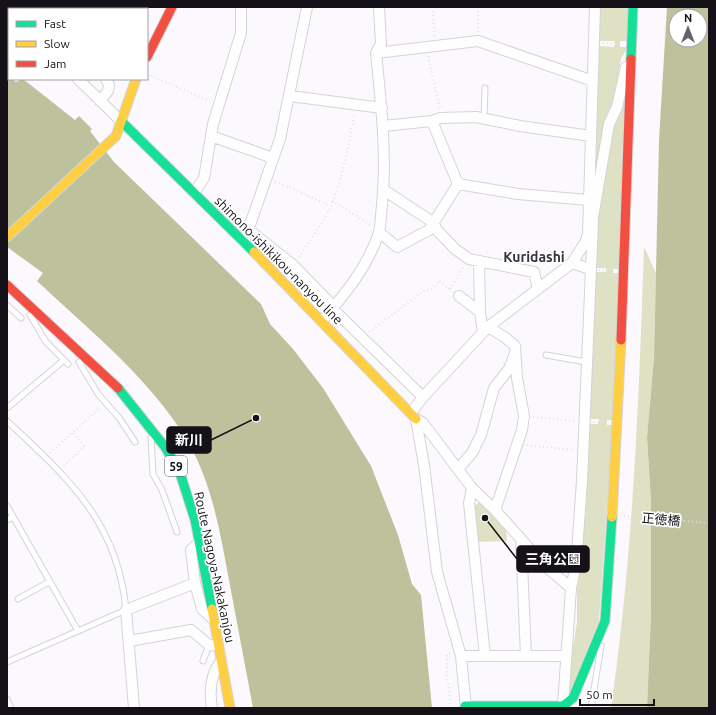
<svg xmlns="http://www.w3.org/2000/svg" width="716" height="715" font-family="Ubuntu,'Noto Sans JP',sans-serif">
  <style>
    .green { fill: #dee1c4 }
    .water { fill: #bdc29c; fill-rule: evenodd }
    .lines { fill: none; stroke-linecap: round; stroke-linejoin: round }
    .lane-casing { stroke: #d5d3d7; stroke-width: 7 }
    .street-casing { stroke: #d5d3d7; stroke-width: 12 }
    .fast-casing { stroke: #d5d3d7; stroke-width: 11 }
    .slow-casing { stroke: #d5d3d7; stroke-width: 11 }
    .jam-casing { stroke: #d5d3d7; stroke-width: 11 }
    .path { stroke: #e2e1e3; stroke-width: 2; stroke-dasharray: 1 3; stroke-linecap: butt }
    .lane { stroke: #fefeff; stroke-width: 5 }
    .street { stroke: #fefeff; stroke-width: 10 }
    .fast { stroke: #16e098; stroke-width: 9 }
    .slow { stroke: #ffcf43; stroke-width: 9 }
    .jam { stroke: #f24e42; stroke-width: 9 }
    .labels { text-anchor: middle; dominant-baseline: central; stroke-width: 3.5; stroke-linejoin: round; paint-order: stroke }
    .shield { fill: #fff; stroke: #5a595d; stroke-width: 1 }
    .shield-label { font-size: 12px; font-weight: bold; fill: #141218 }
    .street-label { font-size: 13px; fill: #141218; stroke: #fff }
    .neighbourhood-label { font-size: 14px; font-weight: bold; fill: #36313f; stroke: #fff }
    .leader { fill: none; stroke: #141218; stroke-width: 1.5 }
    .callout-dot { fill: #141218; stroke: #fff; stroke-width: 1.5 }
    .callout { fill: #141218; stroke: #141218; stroke-width: 1.5 }
    .callout-label { font-size: 14px; text-anchor: middle; font-weight: bold; fill: #fff }
  </style>
  <rect width="100%" height="100%" fill="#fbf9fd"/>
  <path class="green" d="M 600,7 L 629,7 L 627,41 L 620,41 L 620,47 L 627,47 L 627,49 L 621,58 L 614,106 L 592,206 L 599,46 L 614,47 L 615,41 L 599,41 Z
    M 625,75 L 619,269 L 613,269 L 613,273 L 619,273 L 613,420 L 607,420 L 607,425 L 613,425 L 599,621 L 569,694 L 570,666 L 577,622 L 577,590 L 581,567 L 589,424 L 598,424 L 599,419 L 590,419 L 595,272 L 606,272 L 606,268 L 595,268 L 596,222 L 612,125 Z
    M 644,247 L 656,273 L 654,358 L 647,437 L 651,501 L 651,613 L 647,708 L 611,708 C 633,555 639,401 644,247 Z
    M 480,502 L 506,529 L 507,541 L 477,542 L 474,506 Z"/>
  <path class="water" d="M 667,7 L 709,7 L 709,708 L 647,708 L 651,613 L 651,501 L 647,437 L 654,358 L 659,140 ZM 676,16 L 700,16 L 700,40 L 676,40 Z
    M 7,76 L 16,82 L 23,79 L 75,120 L 79,116 L 92,129 L 90,131 L 114,162 L 261,304 L 270,324 L 293,349 L 323,388 L 371,466 L 398,535 L 412,584 L 421,595 L 432,708 L 253,708 C 245,665 237,623 229,580 C 219,527 211,475 180,429 C 142,372 87,328 37,281 L 43,273 L 7,247 Z"/>
  <g class="lines">
    <defs>
      <path id="lane" d="M 484,119 L 485,88
        M 7,305 L 21,318
        M 30,315 L 46,342 L 68,364
        M 546,355 L 586,362
        M 79,362 L 98,394 L 120,419 L 135,442
        M 7,408 L 64,360
        M 7,421 C 68,478 118,522 126,610 L 7,662
        M 151,438 L 153,474 L 162,490 L 177,532
        M 7,506 L 78,631
        M 7,520 L 13,517
        M 18,599 L 49,582
        M 203,661 L 209,645
        M 7,699 L 11,708
        M 591,708 L 601,646"/>
      <path id="street" d="M 29,7 L 30,9
        M 7,16 L 9,18
        M 376,53 L 478,41 L 593,81
        M 78,79 L 121,121
        M 290,96 L 382,108
        M 100,101 L 108,91 L 109,85 L 106,79
        M 383,126 L 432,121 L 441,118 L 476,117 L 520,126 L 591,136
        M 211,136 L 273,158
        M 458,184 L 518,194 L 588,200
        M 384,190 L 434,223 L 436,229 L 455,249 L 469,259 L 534,272 L 538,289
        M 194,193 L 204,178 L 213,124 L 241,33 L 241,7
        M 592,223 L 609,124 L 617,107 L 626,67
        M 249,230 L 293,265 L 334,307
        M 379,232 L 397,247 L 429,230 L 458,184 L 432,121
        M 244,242 L 280,139 L 307,7
        M 479,261 L 480,312 L 483,332
        M 572,263 L 590,269
        M 459,296 L 480,312
        M 333,309 L 423,397
        M 322,321 C 345,294 369,265 379,232 C 381,223 381,213 382,205 C 387,154 381,103 376,53 L 381,44 L 379,7
        M 488,327 L 506,338 L 515,346 L 517,378 L 524,416 L 522,430 L 495,510
        M 411,413 L 423,397 L 488,327 L 572,263 L 586,241 L 588,234 L 595,7
        M 416,419 L 424,465 L 437,572 L 461,656 L 466,708
        M 416,419 L 423,423 L 472,488 L 495,510 L 545,566 L 571,588
        M 458,469 L 472,453 L 481,435 L 494,388 L 509,369 L 514,356
        M 472,488 L 469,503 L 485,656
        M 521,539 L 526,656
        M 195,583 L 202,609 L 213,619
        M 129,641 L 191,630 L 209,645 L 218,646
        M 461,656 L 566,656
        M 563,706 L 571,588 L 576,565 L 582,481 L 593,222
        M 134,708 L 126,610 L 195,583 L 191,550 L 199,542
        M 212,708 C 209,691 210,675 221,661"/>
      <path id="fast" d="M 631,59 L 633,7
        M 121,121 L 254,252
        M 118,388 L 165,447 L 180,473 L 195,520 L 212,609
        M 465,706 L 563,706 L 573,698 L 605,621 L 612,517"/>
      <path id="slow" d="M 7,237 L 116,136 L 136,79
        M 254,252 L 416,419
        M 612,517 L 621,340
        M 212,609 L 230,708"/>
      <path id="jam" d="M 147,57 L 172,7
        M 7,285 L 118,388
        M 621,340 L 631,59"/>
    </defs>
    <use href="#lane" class="lane-casing"/>
    <use href="#street" class="street-casing"/>
    <use href="#fast" class="fast-casing"/>
    <use href="#slow" class="slow-casing"/>
    <use href="#jam" class="jam-casing"/>
    <path class="path" d="M 432,7 L 435,36
      M 78,9 L 80,7
      M 478,32 L 478,7
      M 603,43 L 621,44
      M 428,56 L 440,109
      M 147,74 L 210,101
      M 275,182 L 294,189 L 330,206
      M 332,201 L 371,225
      M 299,257 C 311,239 325,221 333,201 C 343,173 350,143 354,114
      M 599,270 L 611,271
      M 450,289 L 464,266
      M 369,332 L 424,291 L 432,289 L 439,281 L 452,291
      M 533,417 L 576,421
      M 594,422 L 606,422
      M 527,445 L 574,450
      M 50,453 L 100,408
      M 64,466 L 84,446 L 73,433
      M 624,516 L 709,523
      M 451,708 L 447,676 L 447,654 L 451,653"/>
    <use href="#lane" class="lane"/>
    <use href="#street" class="street"/>
    <use href="#fast" class="fast"/>
    <use href="#slow" class="slow"/>
    <use href="#jam" class="jam"/>
  </g>
  <g class="labels">
    <rect class="shield" x="165" y="456" width="22" height="20" rx="3"/>
    <g class="shield-label">
      <text x="176" y="466">59</text>
    </g>
    <g class="street-label">
      <text transform="translate(279 260) rotate(45)">shimono-ishikikou-nanyou line</text>
      <text transform="translate(661 519) rotate(5)">正徳橋</text>
      <text transform="translate(215 567) rotate(78)">Route Nagoya-Nakakanjou</text>
    </g>
    <g class="neighbourhood-label">
      <text x="534" y="257">Kuridashi</text>
    </g>
  </g>
  <path class="leader" d="M256 418L211 440M485 518L517 559"/>
  <g class="callout-dot">
    <circle cx="256" cy="418" r="4"/>
    <circle cx="485" cy="518" r="4"/>
  </g>
  <g class="callout">
    <rect x="167" y="427" width="44" height="26" rx="4"/>
    <rect x="517" y="546" width="72" height="26" rx="4"/>
  </g>
  <g class="callout-label">
    <text x="189" y="445">新川</text>
    <text x="553" y="564">三角公園</text>
  </g>
  <rect width="716" height="715" fill="none" stroke="#141218" stroke-width="16"/>
  <rect x="8" y="8" width="140" height="72" fill="#ffffff" stroke="#a1a0a3"/>
  <rect x="16" y="21" width="20" height="6" fill="#16e098" stroke="#a1a0a3"/>
  <text x="44" y="28" font-size="12" fill="#141218">Fast</text>
  <rect x="16" y="41" width="20" height="6" fill="#ffcf43" stroke="#a1a0a3"/>
  <text x="44" y="48" font-size="12" fill="#141218">Slow</text>
  <rect x="16" y="61" width="20" height="6" fill="#f24e42" stroke="#a1a0a3"/>
  <text x="44" y="68" font-size="12" fill="#141218">Jam</text>
  <g transform="translate(688 28)"><circle r="19" fill="#ffffff" stroke="#a1a0a3"/>
  <path d="M0-3L7 15L0 10L-7 15Z" fill="#656368"/>
  <text y="-6" font-size="11" font-weight="bold" text-anchor="middle" fill="#141218">N</text>
  </g>
  <path d="M580 699v6h74v-6" fill="none" stroke="#141218" stroke-width="2"/>
  <text x="586" y="699" font-size="12" fill="#141218" stroke="#ffffff" stroke-width="3" paint-order="stroke">50 m</text>
</svg>
